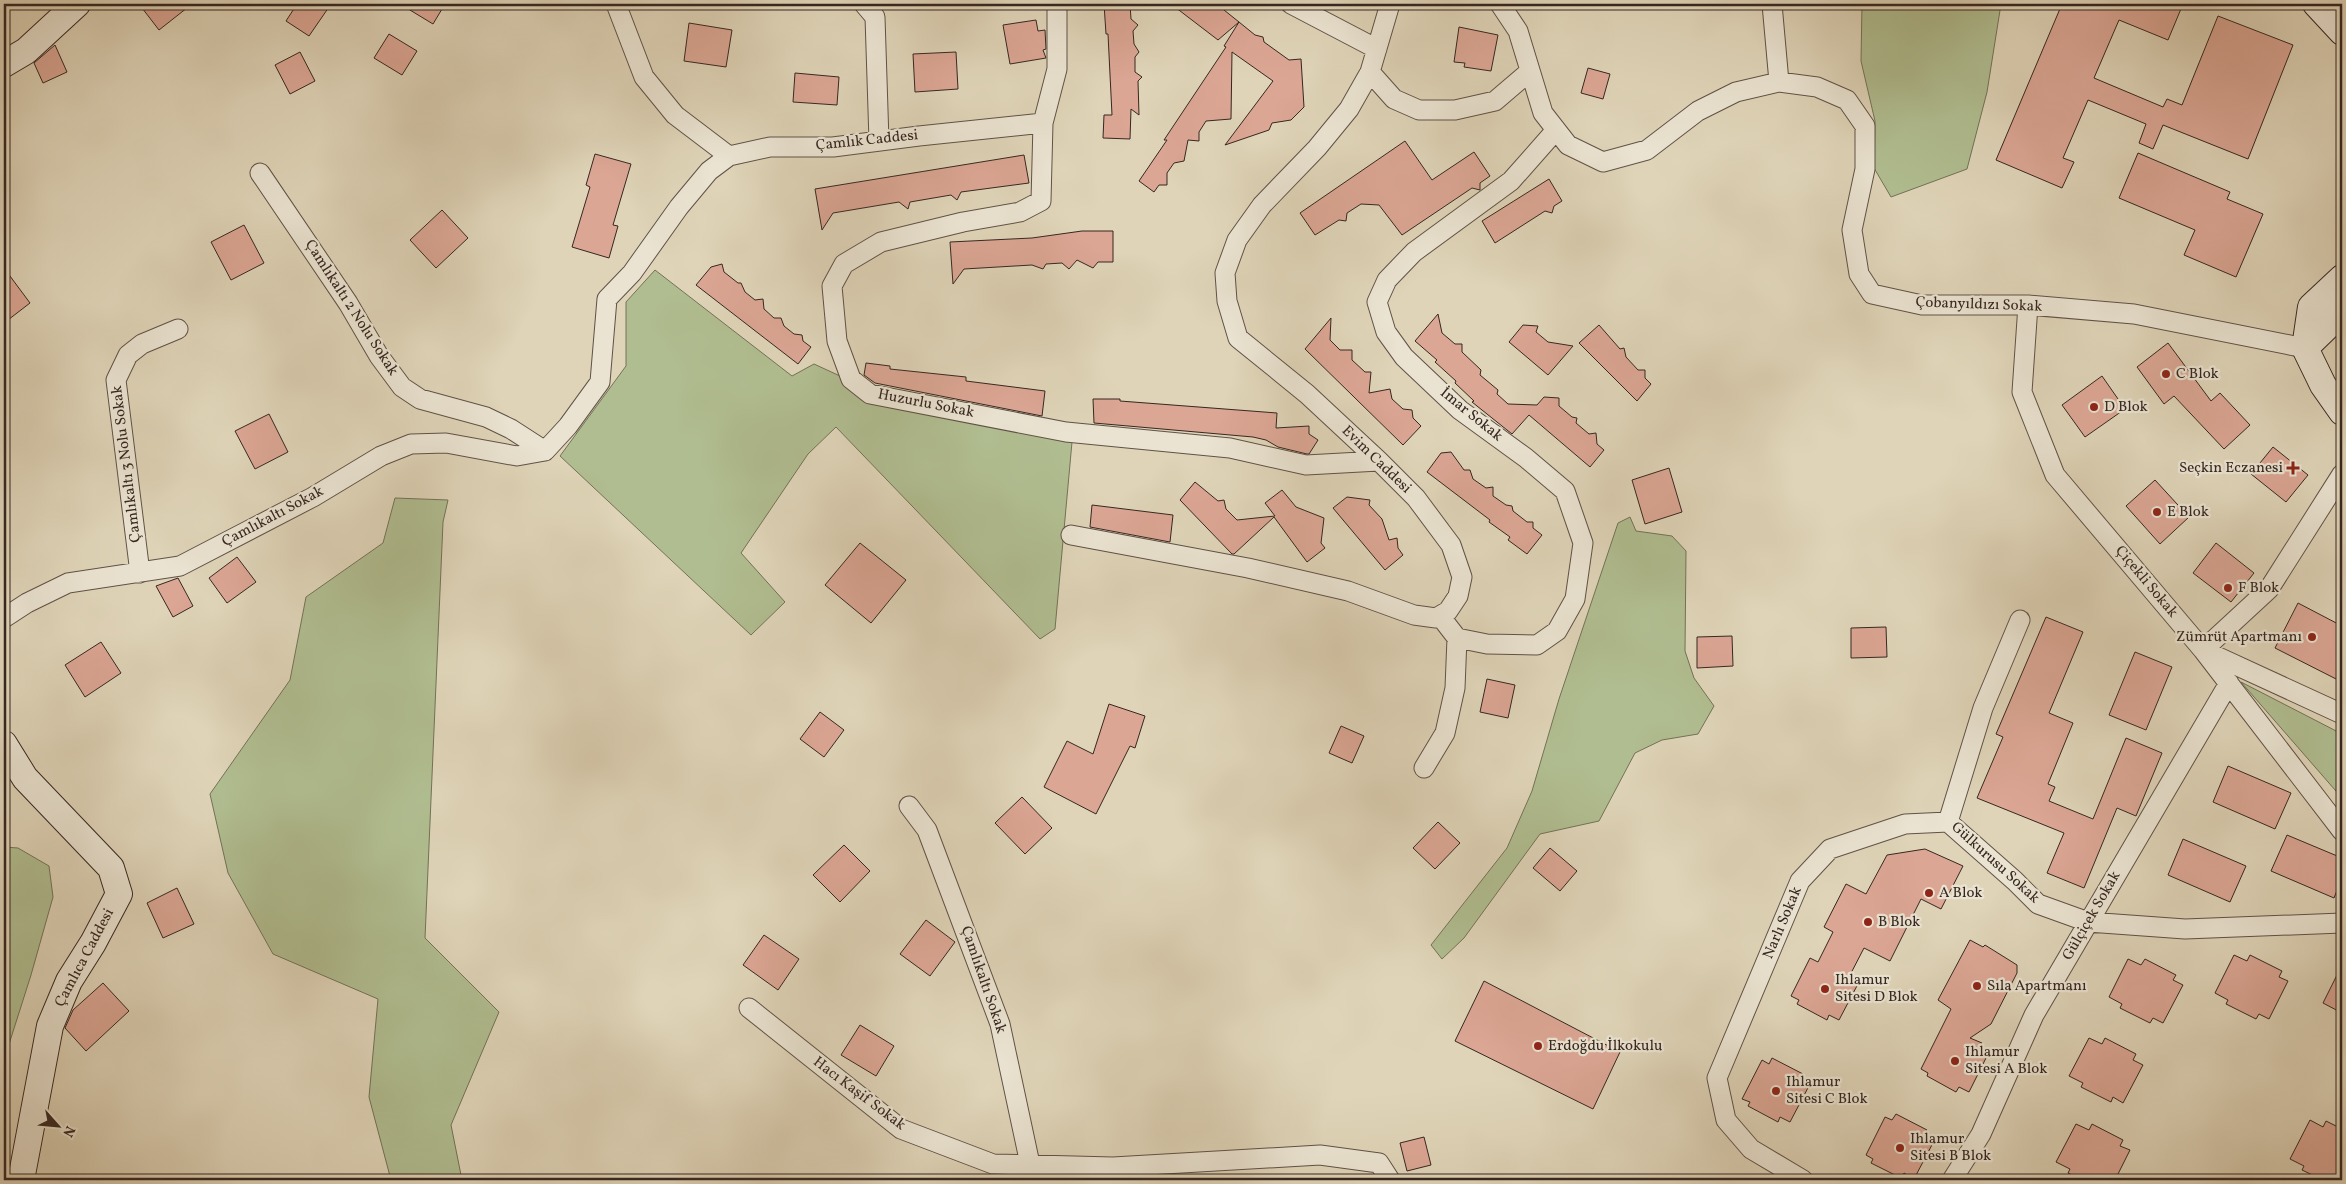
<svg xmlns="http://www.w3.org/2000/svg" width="2346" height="1184" font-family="Vollkorn,serif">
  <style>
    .green { fill: #b0bd90; stroke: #737258 }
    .building { fill: #dba694; stroke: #362721 }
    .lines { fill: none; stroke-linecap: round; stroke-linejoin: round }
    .street-casing { stroke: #605247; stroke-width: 21 }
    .secondary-casing { stroke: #362721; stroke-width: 28 }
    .street { stroke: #eae3d1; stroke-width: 19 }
    .secondary { stroke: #eae3d1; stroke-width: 26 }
    .poi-dot { fill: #8f2418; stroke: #eae3d1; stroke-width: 2 }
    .labels { text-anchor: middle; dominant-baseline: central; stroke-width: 4.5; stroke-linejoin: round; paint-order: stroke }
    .street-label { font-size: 15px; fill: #362721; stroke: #eae3d1 }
    .poi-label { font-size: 15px; fill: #362721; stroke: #eae3d1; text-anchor: start }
  </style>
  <rect width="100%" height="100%" fill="#dfd4b8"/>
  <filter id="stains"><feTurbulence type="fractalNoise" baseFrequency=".004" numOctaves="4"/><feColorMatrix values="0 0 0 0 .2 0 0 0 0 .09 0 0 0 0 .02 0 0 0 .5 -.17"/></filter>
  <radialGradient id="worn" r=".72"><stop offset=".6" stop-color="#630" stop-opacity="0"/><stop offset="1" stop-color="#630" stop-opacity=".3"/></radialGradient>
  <path class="green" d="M 1862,4 L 2001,4 L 1987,92 L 1967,169 L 1891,197 L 1874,168 L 1875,121 L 1861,61 Z
    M 655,270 L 792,376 L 814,364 L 840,376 L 851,391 L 868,401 L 1072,442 L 1055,629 L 1040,639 L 836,427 L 808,454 L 741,553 L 785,602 L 751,635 L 560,456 L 626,366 L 626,302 Z
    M 395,498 L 448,500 L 443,522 L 425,938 L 499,1012 L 451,1125 L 462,1180 L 391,1180 L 369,1097 L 378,999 L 273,954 L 228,873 L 210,794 L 290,680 L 306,597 L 383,543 Z
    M 1630,517 L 1636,531 L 1672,536 L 1686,551 L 1685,651 L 1694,678 L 1714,706 L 1698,734 L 1662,740 L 1635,753 L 1599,821 L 1540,834 L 1464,938 L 1442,959 L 1431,945 L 1507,848 L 1532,791 L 1559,699 L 1618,523 Z
    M 2241,682 L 2342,734 L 2342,798 Z
    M 4,847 L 18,848 L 49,866 L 53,897 L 31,975 L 4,1060 Z"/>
  <path class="building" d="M 139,4 L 192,4 L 159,30 Z
    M 297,4 L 331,4 L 309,36 L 286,21 Z
    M 400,4 L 445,4 L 433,24 Z
    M 1104,4 L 1130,4 L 1131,19 L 1138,25 L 1133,31 L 1134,44 L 1139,52 L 1135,57 L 1135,72 L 1142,77 L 1138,81 L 1139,115 L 1131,109 L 1130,139 L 1103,138 L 1104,115 L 1112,115 L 1108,34 L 1106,34 Z
    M 1171,4 L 1222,4 L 1224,10 L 1239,22 L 1255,35 L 1263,37 L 1264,42 L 1289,60 L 1301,59 L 1304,107 L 1291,120 L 1272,123 L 1269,130 L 1225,145 L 1273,81 L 1232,52 L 1231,119 L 1206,121 L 1199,132 L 1199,141 L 1188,140 L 1184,161 L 1174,163 L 1167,173 L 1167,185 L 1159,185 L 1154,192 L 1139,181 L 1167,140 L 1164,140 L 1226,47 L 1224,46 L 1239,22 L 1218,40 Z
    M 2062,4 L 2183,4 L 2168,40 L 2119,20 L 2094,78 L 2163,107 L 2167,99 L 2182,105 L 2218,16 L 2293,45 L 2248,159 L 2163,125 L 2153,149 L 2139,143 L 2146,124 L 2088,100 L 2063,158 L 2074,162 L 2062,188 L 1996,160 Z
    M 1036,20 L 1038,31 L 1045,30 L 1046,49 L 1043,50 L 1046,58 L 1010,64 L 1003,25 Z
    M 689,23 L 732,30 L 726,67 L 684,61 Z
    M 1459,27 L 1498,35 L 1491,71 L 1464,67 L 1465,63 L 1454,62 Z
    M 389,34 L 417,51 L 402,75 L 374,58 Z
    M 55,45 L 67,72 L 43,83 L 34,63 Z
    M 300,52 L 315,81 L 290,94 L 275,65 Z
    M 956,52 L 958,89 L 915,92 L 913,54 Z
    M 1588,68 L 1610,74 L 1603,99 L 1581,93 Z
    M 795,73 L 839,77 L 837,105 L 793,102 Z
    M 1405,141 L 1432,180 L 1474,152 L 1490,176 L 1480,183 L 1480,190 L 1472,188 L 1402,235 L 1379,205 L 1361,204 L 1347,213 L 1346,221 L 1339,220 L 1315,235 L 1300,213 Z
    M 2138,153 L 2230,192 L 2227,199 L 2263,214 L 2236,277 L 2184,255 L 2195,230 L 2119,198 Z
    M 595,154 L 631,164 L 613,225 L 618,226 L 609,258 L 572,247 L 590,187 L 586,185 Z
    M 1024,155 L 1029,183 L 961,192 L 957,200 L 951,195 L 910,202 L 908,209 L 899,202 L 833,213 L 822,230 L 815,189 Z
    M 1549,179 L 1562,201 L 1554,206 L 1552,213 L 1545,211 L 1495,243 L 1482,221 Z
    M 442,210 L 468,238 L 436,268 L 410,240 Z
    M 244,225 L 264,263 L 231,280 L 211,242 Z
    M 1082,231 L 1113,231 L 1113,262 L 1098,262 L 1093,268 L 1077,260 L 1069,269 L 1062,263 L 1046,264 L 1043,269 L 1032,265 L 964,269 L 953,284 L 950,242 L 1032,238 Z
    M 722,264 L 724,272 L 738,283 L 741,283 L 745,292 L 755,300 L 763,299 L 764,309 L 774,318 L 781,318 L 784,326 L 794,334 L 802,335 L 803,341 L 811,347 L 798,364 L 696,285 L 711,267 Z
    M 4,268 L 30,303 L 4,323 Z
    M 1438,314 L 1442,333 L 1455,344 L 1462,344 L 1462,352 L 1481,370 L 1480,375 L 1498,390 L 1497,394 L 1508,404 L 1537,405 L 1544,397 L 1559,398 L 1559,406 L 1572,417 L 1577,418 L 1576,423 L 1589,434 L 1596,433 L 1597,444 L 1604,450 L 1590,467 L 1529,415 L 1512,434 L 1472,402 L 1474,401 L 1455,383 L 1456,381 L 1435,362 L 1437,360 L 1415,341 Z
    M 1331,318 L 1330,340 L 1340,350 L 1352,350 L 1352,360 L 1365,372 L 1371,372 L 1369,393 L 1390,389 L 1392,399 L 1403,409 L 1412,410 L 1413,418 L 1421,426 L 1403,445 L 1305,349 Z
    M 1523,325 L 1538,326 L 1536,332 L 1548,342 L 1573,346 L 1548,375 L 1509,342 Z
    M 1599,325 L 1620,349 L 1624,348 L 1626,357 L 1638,370 L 1645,370 L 1645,378 L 1651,384 L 1637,401 L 1579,343 Z
    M 2168,343 L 2211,401 L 2220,393 L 2250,425 L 2224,449 L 2174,396 L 2164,404 L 2137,367 Z
    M 866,363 L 890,366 L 890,369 L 966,377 L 966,381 L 1045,391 L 1042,416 L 875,383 L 864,375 Z
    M 2102,376 L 2125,409 L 2085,437 L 2062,405 Z
    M 1093,399 L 1120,399 L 1120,401 L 1277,413 L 1276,428 L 1309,426 L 1309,434 L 1318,440 L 1309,454 L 1307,454 L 1278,447 L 1266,440 L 1253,437 L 1094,423 Z
    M 269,414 L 288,452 L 255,469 L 235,431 Z
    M 2273,447 L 2308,475 L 2286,502 L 2251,474 Z
    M 1451,452 L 1464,470 L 1470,470 L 1473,479 L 1486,488 L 1493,487 L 1493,496 L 1506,505 L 1512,506 L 1513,511 L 1527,522 L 1533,522 L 1533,528 L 1542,535 L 1527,554 L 1508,540 L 1510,537 L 1489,522 L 1490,520 L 1427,472 L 1441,453 Z
    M 1669,468 L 1682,512 L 1645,524 L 1632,480 Z
    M 2155,480 L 2189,517 L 2160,544 L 2126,506 Z
    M 1195,482 L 1218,501 L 1224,500 L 1226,509 L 1237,520 L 1275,516 L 1265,503 L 1282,490 L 1296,507 L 1324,518 L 1321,543 L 1325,548 L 1307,562 L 1274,517 L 1234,554 L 1232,554 L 1180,500 Z
    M 1347,497 L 1370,500 L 1369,505 L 1382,519 L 1389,540 L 1397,538 L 1398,548 L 1403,555 L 1385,570 L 1333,508 Z
    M 1092,505 L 1173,515 L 1170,542 L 1090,527 Z
    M 860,543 L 906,580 L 871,623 L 825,585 Z
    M 2216,543 L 2254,573 L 2231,602 L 2193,573 Z
    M 237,557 L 256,582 L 227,603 L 209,578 Z
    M 178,578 L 193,606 L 173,617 L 156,586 Z
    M 2298,603 L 2342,626 L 2342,682 L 2275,648 Z
    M 2046,617 L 2083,632 L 2049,713 L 2073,723 L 2048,784 L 2055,787 L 2049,801 L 2093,819 L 2126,738 L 2162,753 L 2136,816 L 2117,808 L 2084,888 L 2047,873 L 2064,833 L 1977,798 L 2003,737 L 1996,734 Z
    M 1886,627 L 1887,657 L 1851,658 L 1851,628 Z
    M 1732,636 L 1733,666 L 1697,668 L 1697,637 Z
    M 101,642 L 121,673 L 85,697 L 65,665 Z
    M 2135,652 L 2172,667 L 2146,730 L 2109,715 Z
    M 1487,679 L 1515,685 L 1508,718 L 1480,712 Z
    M 1109,704 L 1145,716 L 1135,748 L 1130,746 L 1096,814 L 1044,787 L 1067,741 L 1093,754 Z
    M 820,712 L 844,730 L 824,757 L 800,739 Z
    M 1341,726 L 1364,736 L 1352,763 L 1329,753 Z
    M 2228,766 L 2291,793 L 2275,829 L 2213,802 Z
    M 1022,797 L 1052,828 L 1025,854 L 995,823 Z
    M 1438,822 L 1460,843 L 1435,869 L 1413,848 Z
    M 2287,835 L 2342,858 L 2342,878 L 2334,898 L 2271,871 Z
    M 2183,839 L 2246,866 L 2230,902 L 2168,875 Z
    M 844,845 L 870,871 L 840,902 L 813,875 Z
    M 1550,848 L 1577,871 L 1560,891 L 1533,868 Z
    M 1925,849 L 1963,866 L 1941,909 L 1921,899 L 1890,961 L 1864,948 L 1849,977 L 1859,982 L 1839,1020 L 1829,1015 L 1827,1020 L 1797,1004 L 1799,1000 L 1791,996 L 1810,958 L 1818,962 L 1833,932 L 1824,927 L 1846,884 L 1866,894 L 1887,855 Z
    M 177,888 L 194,924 L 163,938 L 147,903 Z
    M 926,920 L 955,942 L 930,976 L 900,954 Z
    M 764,935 L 799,959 L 778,990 L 743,965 Z
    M 1970,940 L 1983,947 L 1985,945 L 2017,965 L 2017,973 L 1991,1024 L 1970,1038 L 1982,1043 L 1979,1049 L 1988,1054 L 1969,1092 L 1959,1087 L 1956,1092 L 1927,1076 L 1928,1073 L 1921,1069 L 1951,1009 L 1938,1000 Z
    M 2234,955 L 2247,961 L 2250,955 L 2282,971 L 2279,977 L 2288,981 L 2269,1019 L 2259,1014 L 2256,1019 L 2226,1004 L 2228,1000 L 2215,993 Z
    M 2128,959 L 2141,965 L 2145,959 L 2176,975 L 2173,980 L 2183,985 L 2163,1023 L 2153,1018 L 2150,1023 L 2120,1008 L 2122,1004 L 2109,997 Z
    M 2342,965 L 2342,1013 L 2323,1003 Z
    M 1484,981 L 1620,1052 L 1593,1109 L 1455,1041 Z
    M 103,983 L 129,1011 L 86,1051 L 65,1028 L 73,1010 Z
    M 860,1025 L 894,1046 L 876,1076 L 841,1055 Z
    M 2089,1038 L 2102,1044 L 2105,1038 L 2136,1054 L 2133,1060 L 2143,1065 L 2123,1103 L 2113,1097 L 2111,1102 L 2081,1087 L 2083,1083 L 2069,1076 Z
    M 1772,1058 L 1803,1074 L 1800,1079 L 1810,1084 L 1790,1122 L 1780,1117 L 1778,1122 L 1748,1106 L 1750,1102 L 1742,1099 L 1762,1060 L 1769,1064 Z
    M 1896,1114 L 1927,1130 L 1924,1136 L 1934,1141 L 1914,1179 L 1904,1173 L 1901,1178 L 1871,1163 L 1873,1159 L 1866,1155 L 1885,1117 L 1892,1120 Z
    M 2310,1120 L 2323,1127 L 2326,1121 L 2342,1129 L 2342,1180 L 2323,1180 L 2302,1170 L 2304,1166 L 2290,1159 Z
    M 2076,1124 L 2089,1130 L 2092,1124 L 2123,1140 L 2120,1146 L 2130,1150 L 2115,1180 L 2083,1180 L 2068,1173 L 2070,1169 L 2056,1162 Z
    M 1424,1137 L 1431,1165 L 1407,1171 L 1400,1143 Z"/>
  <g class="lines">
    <defs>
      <path id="street" d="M 616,4 L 644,77 L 675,115 L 729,156
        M 864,4 L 875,17 L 879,141
        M 1291,4 L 1377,49
        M 1500,4 L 1518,31 L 1543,113 L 1568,145 L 1603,162 L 1647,150 L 1698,111 L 1736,92 L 1779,82 L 1817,87 L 1847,100 L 1865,126 L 1865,169 L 1852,230 L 1859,274 L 1872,294 L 1922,305 L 2028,305 L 2134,314 L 2305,348
        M 1772,4 L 1779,82
        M 1370,72 L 1394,99 L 1419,110 L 1455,110 L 1495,101 L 1529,72
        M 1043,123 L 1041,201 L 1020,212 L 963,222 L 881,242 L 844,264 L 832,286 L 837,341 L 851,379 L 870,394 L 1066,432 L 1230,448 L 1306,465 L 1379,461
        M 260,173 L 348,303 L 379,356 L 402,387 L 420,399 L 486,417 L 511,429 L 545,451
        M 2028,305 L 2022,392 L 2055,475 L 2203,650 L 2342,831
        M 545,451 L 568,426 L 600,382 L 607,299 L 632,273 L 679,207 L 709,171 L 729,156 L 770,147 L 833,147 L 919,136 L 1043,123 L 1057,69 L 1057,4
        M 2342,474 L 2269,589 L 2203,650 L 2342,714
        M 1071,535 L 1248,568 L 1348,591 L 1414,615 L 1436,618 L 1448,611 L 1458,596 L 1462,577 L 1451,545 L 1416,498 L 1379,461 L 1307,394 L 1238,338 L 1227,301 L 1225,273 L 1237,240 L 1262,205 L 1317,148 L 1349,109 L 1370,72 L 1390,4
        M 140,573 L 116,380 L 128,355 L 142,344 L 178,329
        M 1440,616 L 1457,638 L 1487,644 L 1537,645 L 1557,631 L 1575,599 L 1583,543 L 1565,491 L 1526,458 L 1460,410 L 1404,357 L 1386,332 L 1377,302 L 1387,280 L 1414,252 L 1511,181 L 1556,130
        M 4,618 L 27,603 L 68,583 L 180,566 L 313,497 L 381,456 L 411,444 L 446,443 L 517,456 L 545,451
        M 1424,768 L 1445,733 L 1455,688 L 1457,638
        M 909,806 L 927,830 L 1000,1024 L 1030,1164
        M 1948,822 L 2015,881 L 2038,904 L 2088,922 L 2185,929 L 2342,923
        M 1948,822 L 1983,708 L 2020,620
        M 749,1008 L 901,1129 L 993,1164 L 1113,1167 L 1320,1155 L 1379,1163 L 1390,1180
        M 1803,1180 L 1751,1149 L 1726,1120 L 1717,1078 L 1800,881 L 1830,849 L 1905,824 L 1948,822
        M 1952,1180 L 1981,1134 L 2034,1015 L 2229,683"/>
      <path id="secondary" d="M 2316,4 L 2342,32
        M 4,64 L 26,51 L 77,4
        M 2305,348 L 2311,307 L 2342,278
        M 2305,348 L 2323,385 L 2342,412
        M 2305,348 L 2342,312
        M 4,744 L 25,778 L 111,868 L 119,894 L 93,943 L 69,981 L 50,1026 L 21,1180"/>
    </defs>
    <use href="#street" class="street-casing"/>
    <use href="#secondary" class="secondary-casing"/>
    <use href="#street" class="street"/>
    <use href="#secondary" class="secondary"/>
  </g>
  <g class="poi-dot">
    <circle cx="2166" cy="374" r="5"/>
    <circle cx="2094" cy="407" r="5"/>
    <path d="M2290.5 460.5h5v5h5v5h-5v5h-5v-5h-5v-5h5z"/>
    <circle cx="2157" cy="512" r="5"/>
    <circle cx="2228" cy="588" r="5"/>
    <circle cx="2312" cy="637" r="5"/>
    <circle cx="1929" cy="893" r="5"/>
    <circle cx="1868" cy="922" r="5"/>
    <circle cx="1977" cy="986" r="5"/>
    <circle cx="1825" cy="989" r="5"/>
    <circle cx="1538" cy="1046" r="5"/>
    <circle cx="1955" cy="1061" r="5"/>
    <circle cx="1776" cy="1091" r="5"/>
    <circle cx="1900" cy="1148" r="5"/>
  </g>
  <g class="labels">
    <g class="street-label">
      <text transform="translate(867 141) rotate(-6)">Çamlık Caddesi</text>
      <text transform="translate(1979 305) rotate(2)">Çobanyıldızı Sokak</text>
      <text transform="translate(351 308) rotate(57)">Çamlıkaltı 2 Nolu Sokak</text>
      <text transform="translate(926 404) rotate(11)">Huzurlu Sokak</text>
      <text transform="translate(1471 415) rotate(39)">İmar Sokak</text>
      <text transform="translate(1376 460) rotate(44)">Evim Caddesi</text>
      <text transform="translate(127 464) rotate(-97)">Çamlıkaltı 3 Nolu Sokak</text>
      <text transform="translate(273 517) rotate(-28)">Çamlıkaltı Sokak</text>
      <text transform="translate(2146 582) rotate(50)">Çiçekli Sokak</text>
      <text transform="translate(1995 863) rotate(42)">Gülkurusu Sokak</text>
      <text transform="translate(2092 916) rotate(-60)">Gülçiçek Sokak</text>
      <text transform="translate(1783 923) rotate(-67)">Narlı Sokak</text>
      <text transform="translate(85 958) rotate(-62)">Çamlıca Caddesi</text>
      <text transform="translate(983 980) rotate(71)">Çamlıkaltı Sokak</text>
      <text transform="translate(859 1094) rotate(37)">Hacı Kaşif Sokak</text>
    </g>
    <g class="poi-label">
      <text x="2176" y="374">C Blok</text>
      <text x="2104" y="407">D Blok</text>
      <text x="2283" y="468" text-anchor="end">Seçkin Eczanesi</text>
      <text x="2167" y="512">E Blok</text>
      <text x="2238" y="588">F Blok</text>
      <text x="2302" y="637" text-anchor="end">Zümrüt Apartmanı</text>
      <text x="1939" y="893">A Blok</text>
      <text x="1878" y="922">B Blok</text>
      <text x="1835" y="980">Ihlamur<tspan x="1835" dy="17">Sitesi D Blok</tspan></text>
      <text x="1987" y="986">Sıla Apartmanı</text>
      <text x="1548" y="1046">Erdoğdu İlkokulu</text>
      <text x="1965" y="1052">Ihlamur<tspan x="1965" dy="17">Sitesi A Blok</tspan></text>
      <text x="1786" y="1082">Ihlamur<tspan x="1786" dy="17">Sitesi C Blok</tspan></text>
      <text x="1910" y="1139">Ihlamur<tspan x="1910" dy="17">Sitesi B Blok</tspan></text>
    </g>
  </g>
  <rect width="2346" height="1184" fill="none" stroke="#dfd4b8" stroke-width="20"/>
  <rect x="5" y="5" width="2336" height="1174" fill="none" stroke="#362721" stroke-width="2.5"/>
  <rect x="10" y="10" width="2326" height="1164" fill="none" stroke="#362721"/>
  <g transform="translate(58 1126) rotate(117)" stroke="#eae3d1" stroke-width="4" paint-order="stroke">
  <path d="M0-4L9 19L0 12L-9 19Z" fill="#362721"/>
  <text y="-8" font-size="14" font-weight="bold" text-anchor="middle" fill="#362721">N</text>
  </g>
  <rect width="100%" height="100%" filter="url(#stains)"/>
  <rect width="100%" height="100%" fill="url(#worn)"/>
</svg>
